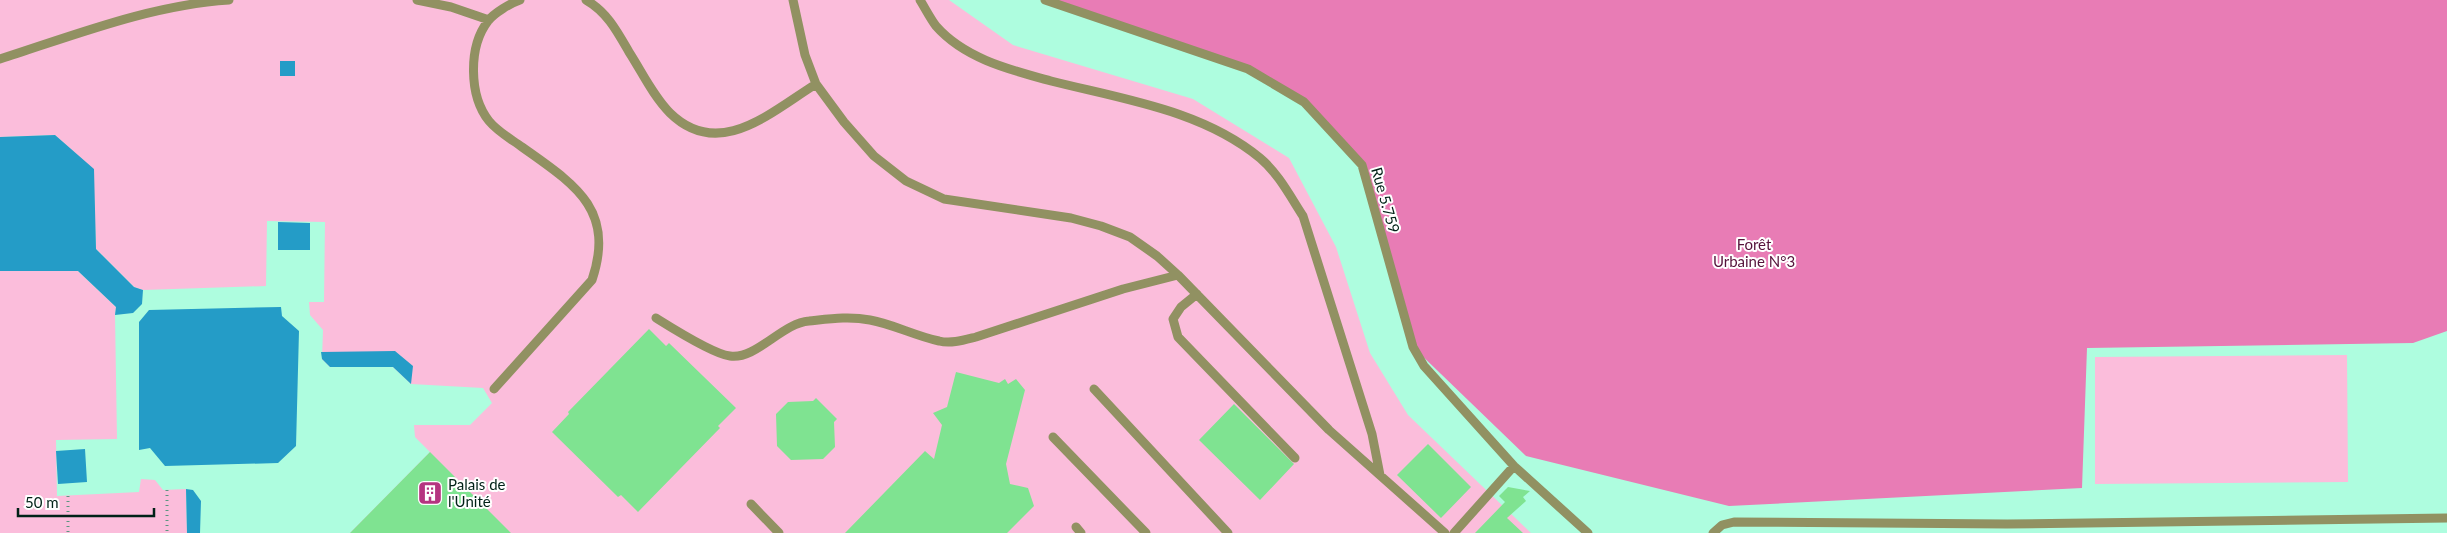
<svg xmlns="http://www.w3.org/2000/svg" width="2447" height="533" font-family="Lato,sans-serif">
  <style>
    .green { fill: #fbbddb }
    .forest { fill: #e87cb5 }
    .water { fill: #249cc7 }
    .building { fill: #7fe391 }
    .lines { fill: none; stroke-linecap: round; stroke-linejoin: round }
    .path { stroke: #5c9580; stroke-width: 3; stroke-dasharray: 1 4; stroke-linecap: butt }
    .service { stroke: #919162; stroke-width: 9 }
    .labels { text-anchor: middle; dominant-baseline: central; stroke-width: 4; stroke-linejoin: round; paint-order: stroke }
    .street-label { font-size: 15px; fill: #002117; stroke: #fff }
    .park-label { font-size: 15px; fill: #56133b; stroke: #fff }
    .poi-label { font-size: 15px; fill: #002117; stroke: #fff; text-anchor: start }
  </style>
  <rect width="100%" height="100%" fill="#aefddf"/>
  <path class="green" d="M 0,0 L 949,0 L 1013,45 L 1193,99 L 1289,158 L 1336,247 L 1370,353 L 1408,415 L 1531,533 L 350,533 L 430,452 L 415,437 L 414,425 L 470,425 L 492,403 L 483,388 L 411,384 L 393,367 L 330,367 L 322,359 L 323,330 L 310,315 L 309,302 L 324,302 L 325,222 L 267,221 L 266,286 L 143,290 L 134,287 L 96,249 L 93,169 L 55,135 L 0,137 Z
    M 0,271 L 78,271 L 116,307 L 115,315 L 117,439 L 56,440 L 57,496 L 139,492 L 141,479 L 155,480 L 163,490 L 186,489 L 187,533 L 0,533 Z
    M 2347,355 L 2348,482 L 2095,484 L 2095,357 Z"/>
  <path class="forest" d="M 1045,0 L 2447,0 L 2447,331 L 2413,343 L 2087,348 L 2082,488 L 1729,506 L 1526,456 L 1413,347 L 1362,165 L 1304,102 L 1248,69 Z"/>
  <path class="water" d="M 280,61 L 295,61 L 295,76 L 280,76 Z
    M 55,135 L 94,169 L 96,249 L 134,287 L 143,290 L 142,304 L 133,313 L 115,315 L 116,307 L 78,271 L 0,271 L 0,137 Z
    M 278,222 L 310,223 L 310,250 L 278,250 Z
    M 281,307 L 282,316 L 299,331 L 296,446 L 278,463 L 165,466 L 150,448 L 139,450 L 139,322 L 149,310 Z
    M 395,351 L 413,366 L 411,384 L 393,367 L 330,367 L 322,359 L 321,352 Z
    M 85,449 L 87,482 L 58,484 L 56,451 Z
    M 186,489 L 193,490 L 201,501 L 200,533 L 187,533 Z"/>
  <path class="building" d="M 649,329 L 666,346 L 669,343 L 736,408 L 718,426 L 720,428 L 638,512 L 621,495 L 618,497 L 552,432 L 569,414 L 568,412 Z
    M 956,372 L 999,383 L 1005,379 L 1008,384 L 1016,379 L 1025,390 L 1006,464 L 1010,484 L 1028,488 L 1034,506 L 1007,533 L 845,533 L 925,451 L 934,459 L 942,425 L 933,413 L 947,407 Z
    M 816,398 L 837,419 L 834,422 L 835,447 L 823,459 L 791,460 L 777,446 L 776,414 L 788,402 L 813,401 Z
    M 1234,404 L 1294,464 L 1260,500 L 1199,440 Z
    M 1428,444 L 1471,487 L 1441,518 L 1397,475 Z
    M 430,452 L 511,533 L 350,533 Z
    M 1508,487 L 1530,491 L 1523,497 L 1526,501 L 1507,518 L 1523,533 L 1475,533 L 1505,502 L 1499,496 Z"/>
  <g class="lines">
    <path class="path" d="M 167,490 L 167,533
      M 68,496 L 68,533"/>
    <path class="service" d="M 417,0 L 451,7 L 489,20
      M 586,0 C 607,12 617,31 629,52 C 642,72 653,96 670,113 C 719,161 771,112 816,84
      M 793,0 L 805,55 L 816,84 L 844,122 L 874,156 L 906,181 L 944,199 L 1071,218 L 1101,226 L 1130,237 L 1157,256 L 1178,275 L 1329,430 L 1445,533
      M 920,0 C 925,8 930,18 936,26 C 965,59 1011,70 1051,81 C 1122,99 1202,110 1260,158 C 1278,173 1290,196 1303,216 L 1372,434 L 1380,475
      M 1045,0 L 1248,69 L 1304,102 L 1362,165 L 1413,347 L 1424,366 L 1514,466 L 1588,533
      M 0,59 C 75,35 151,5 229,0
      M 1197,294 L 1181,307 L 1173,319 L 1178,337 L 1295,458
      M 656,318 C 672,328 713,354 730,356 C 756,360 782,323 809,321 C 829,319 849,316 870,320 C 893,324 915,336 939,341 C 951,344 964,340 976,337 L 1123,289 L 1178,275
      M 494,389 L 592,280 C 616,209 574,184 522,147 C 511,139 498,132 489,121 C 469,96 468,47 488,21 C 494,13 511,3 520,0
      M 1094,389 L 1228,533
      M 1053,437 L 1146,533
      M 751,504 L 779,533
      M 1076,527 L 1081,533
      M 1454,533 L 1514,466
      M 1713,533 L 1722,525 L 1734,522 L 2007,524 L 2447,518"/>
  </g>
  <defs>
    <symbol id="building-square" viewBox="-11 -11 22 22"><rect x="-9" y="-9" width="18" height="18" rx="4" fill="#b53480" stroke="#fff"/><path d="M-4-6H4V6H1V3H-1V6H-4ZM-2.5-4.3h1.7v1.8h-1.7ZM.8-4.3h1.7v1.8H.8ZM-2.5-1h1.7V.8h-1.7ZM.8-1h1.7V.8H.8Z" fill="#fff"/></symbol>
  </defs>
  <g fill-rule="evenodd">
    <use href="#building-square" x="416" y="479" width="28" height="28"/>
  </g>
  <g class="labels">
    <g class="street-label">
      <text transform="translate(1386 200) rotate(74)">Rue 5.759</text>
    </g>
    <g class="park-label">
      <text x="1754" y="244">Forêt<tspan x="1754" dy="17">Urbaine N°3</tspan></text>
    </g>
    <g class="poi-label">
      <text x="448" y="484">Palais de<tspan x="448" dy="17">l'Unité</tspan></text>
    </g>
  </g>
  <path d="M18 508v8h136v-8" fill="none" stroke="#002117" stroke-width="2.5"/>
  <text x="25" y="508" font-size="15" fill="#002117" stroke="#ffffff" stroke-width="4" paint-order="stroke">50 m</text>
</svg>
